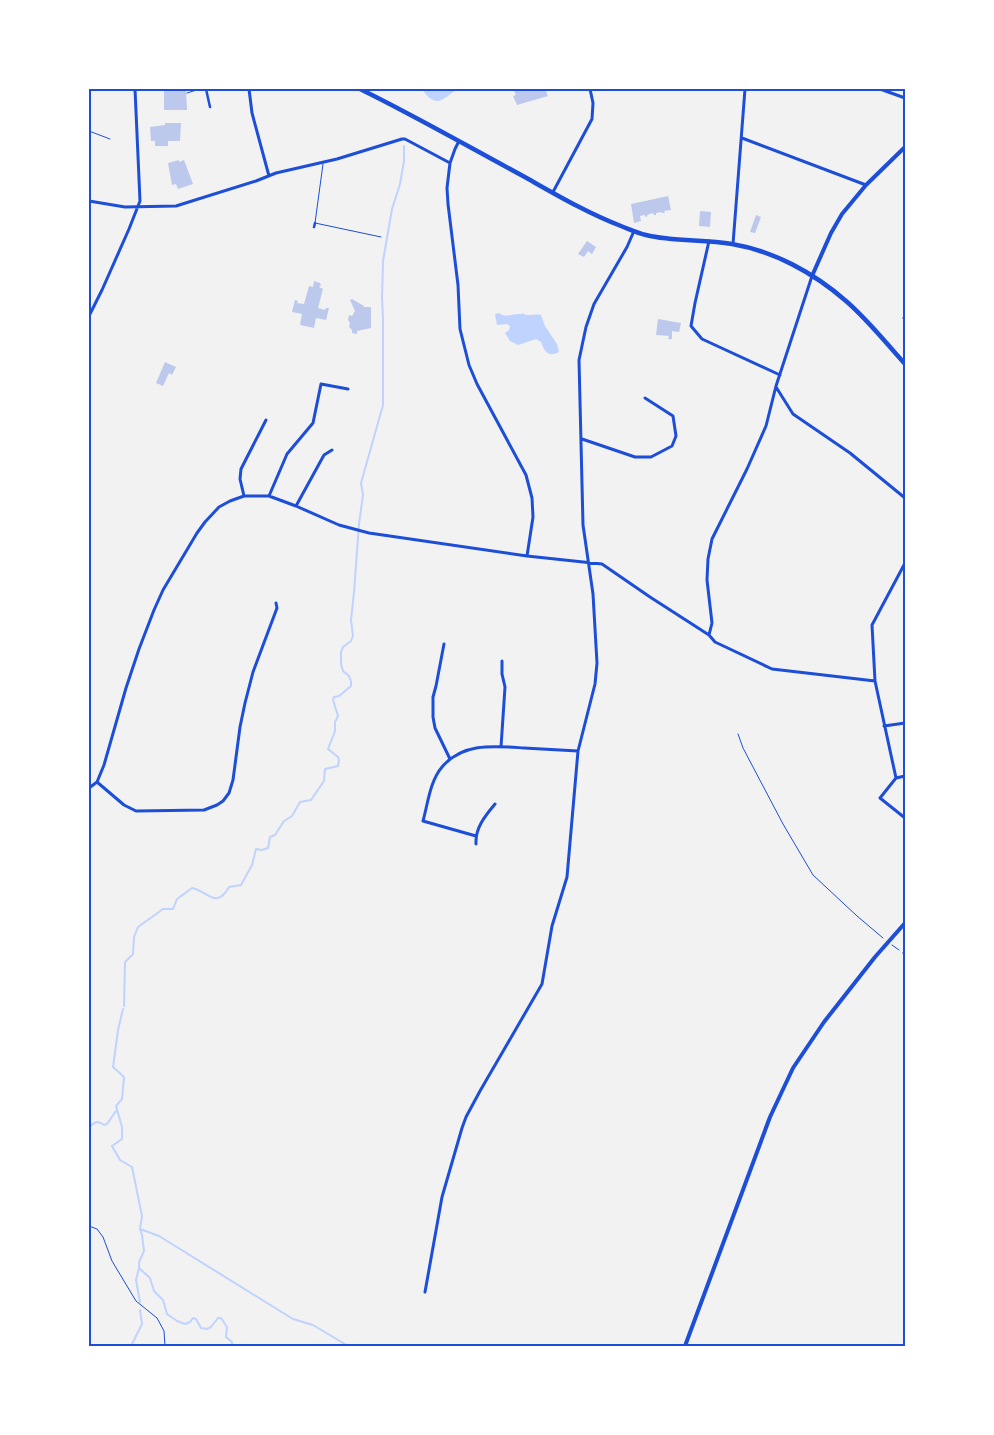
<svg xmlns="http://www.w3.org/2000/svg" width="994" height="1435" font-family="'Fira Sans Condensed',sans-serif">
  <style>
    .water { fill: #bfd3fe }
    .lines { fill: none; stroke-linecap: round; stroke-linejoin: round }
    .stream { stroke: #bfd3fe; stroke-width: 2 }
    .building { fill: #bdc9ec }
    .path { stroke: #1d4ed8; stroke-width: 1 }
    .service { stroke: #1d4ed8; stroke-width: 1 }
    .pedestrian { stroke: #1d4ed8; stroke-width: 2.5 }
    .minor { stroke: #1d4ed8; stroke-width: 3 }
    .tertiary { stroke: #1d4ed8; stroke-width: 4 }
    .secondary { stroke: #1d4ed8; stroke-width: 4.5 }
    .neatline { fill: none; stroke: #1d4ed8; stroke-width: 2 }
  </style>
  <rect width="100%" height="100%" fill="#f2f2f2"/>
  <path class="water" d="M 422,89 L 484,89 L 478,91 L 458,89 C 442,99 436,110 422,89 Z
    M 499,313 C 505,318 512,314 520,314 C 528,313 520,314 528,315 C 532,315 536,314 541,315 L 545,326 L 557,344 L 559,352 C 548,358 544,351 541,342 L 536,339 L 518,345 L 510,341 L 505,333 L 509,330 L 510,326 L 507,324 L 497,325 L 495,314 Z"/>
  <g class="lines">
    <path class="stream" d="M 124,1006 L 125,962 L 133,954 L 134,937 L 138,927 L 163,909 L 173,909 L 177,899 L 192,888 C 208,891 216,910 229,887 L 241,885 L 252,865 L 256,849 L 262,850 L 268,848 L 270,837 L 275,835 L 284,821 L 292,816 L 300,802 L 311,800 L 324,781 L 325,769 L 338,766 L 339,760 L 338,757 L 328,749 L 335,731 L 335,722 L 338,716 L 333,700 L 334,697 L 339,696 L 351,686 L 351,681 L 349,676 L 343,671 L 341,664 L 341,652 L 343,647 L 351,641 L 353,636 L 351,620 L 354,592 L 359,524 L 363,495 L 361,483 L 383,405 L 383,319 L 382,297 L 383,261 L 392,209 L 400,184 L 404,161 L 404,146
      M 123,1009 L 118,1030 L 113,1067 L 124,1077 L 122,1099 L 116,1106 L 122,1127 L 122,1139 L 112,1146 L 120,1160 L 132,1167 L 142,1216 L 140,1229 L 142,1235 L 144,1251 L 139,1262 L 139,1268 L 150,1278 L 154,1291 L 163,1300 L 167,1314 L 177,1321 L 185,1324 L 190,1322 L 193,1318 L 196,1319 L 201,1328 L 207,1329 L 211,1327 L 218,1318 L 221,1318 L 227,1327 L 226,1337 L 232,1342 L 232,1346
      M 89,1127 C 95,1122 97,1120 104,1125 L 107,1124 L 116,1111
      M 140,1229 L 159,1236 L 293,1319 L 313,1325 L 348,1346
      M 139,1268 L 136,1280 L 140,1302
      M 131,1346 L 142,1324 L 140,1310"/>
  </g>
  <path class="building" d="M 164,89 L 186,89 L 187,110 L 164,110 Z
    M 513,89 L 545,89 L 548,96 L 517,105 L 513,96 L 516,95 Z
    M 165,123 L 181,123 L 180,141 L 168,141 L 168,146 L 155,146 L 155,141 L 151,141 L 150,127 L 165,125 Z
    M 179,160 L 179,162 L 184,160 L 193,184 L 178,189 L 176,184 L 172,185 L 168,163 Z
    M 668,196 L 671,210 L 664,211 L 665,213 L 662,213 L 662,212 L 656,213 L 656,215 L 654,215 L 653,213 L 647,215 L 648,216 L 645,217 L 645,215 L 640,216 L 641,221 L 634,223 L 631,204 Z
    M 700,211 L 711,212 L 710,227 L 699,226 Z
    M 756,215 L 761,217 L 755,233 L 750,232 Z
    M 587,241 L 596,247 L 592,254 L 588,251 L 584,257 L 578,254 Z
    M 314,281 L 320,283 L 321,285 L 319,287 L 323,289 L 318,308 L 325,310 L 326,308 L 329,308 L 326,320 L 316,318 L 314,328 L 300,325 L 302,314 L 292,312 L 295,300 L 298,301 L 297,303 L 304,304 L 309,286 L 313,287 Z
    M 352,299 L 364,306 L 364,307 L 371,307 L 371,328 L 357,331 L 357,334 L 352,333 L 352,330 L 349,327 L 350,323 L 348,320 L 349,315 L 352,316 L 355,311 L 350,300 Z
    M 658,319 L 681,323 L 679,332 L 672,331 L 672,339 L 668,339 L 669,336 L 656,335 Z
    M 165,362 L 176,367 L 172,375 L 169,373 L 163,386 L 156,383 Z"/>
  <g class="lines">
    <path class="path" d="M 187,93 L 200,89
      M 738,734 L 743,748 L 783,824 L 813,875 L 857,916 L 883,938
      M 892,945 L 899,950
      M 89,1226 L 97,1229 L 103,1237 L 112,1261 L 136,1301 L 157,1318 L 164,1331 L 165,1346"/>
    <path class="service" d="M 89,131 L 110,139
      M 323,164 L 315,223 L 381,237"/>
    <path class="pedestrian" d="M 206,89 L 210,107
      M 314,227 L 315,223"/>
    <path class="minor" d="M 249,89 L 252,113 L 269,176
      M 880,89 L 905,98
      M 742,138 L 866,185
      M 459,141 L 455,149 L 450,163 L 447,188 L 448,204 L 458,285 L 460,329 L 469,365 L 477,384 L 526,475 L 532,498 L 533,517 L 527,556
      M 553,192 L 592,119 L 593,103 L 590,89
      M 89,201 L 125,207 L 176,206 L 256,181 L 276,173 L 337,159 L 402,139 L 405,139 L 450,163
      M 709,241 L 695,303 L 691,326 L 702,339 L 780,375
      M 733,244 L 745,89
      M 89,316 L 102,290 L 129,229 L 140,201 L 135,89
      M 904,318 L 905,315
      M 776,387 L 793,414 L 850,453 L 905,498
      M 582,439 L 635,457 L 651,457 L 672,446 L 676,436 L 673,416 L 645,398
      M 244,496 L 240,479 L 241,469 L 266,420
      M 269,496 L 287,454 L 313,423 L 321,384 L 348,389
      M 296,506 L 324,455 L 332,450
      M 709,635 L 712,623 L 707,580 L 708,559 L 712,539 L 747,469 L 766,426 L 776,386 L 812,276
      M 444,644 L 436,686 L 433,697 L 433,717 L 435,728 L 450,759
      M 884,726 L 905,723
      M 501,747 L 505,687 L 502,674 L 502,661
      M 896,778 L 905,776
      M 97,782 L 104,765 L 126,688 L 139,649 L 154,610 L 163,590 L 197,533 L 205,522 L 219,507 L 230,501 L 244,496 L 269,496 L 296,506 L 339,525 L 369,533 L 527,556 L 602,564 L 650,597 L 709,635 L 715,642 L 772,669 L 875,681
      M 89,788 L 97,782 L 124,805 L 136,811 L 204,810 L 217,805 L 223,801 L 229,793 L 233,780 L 240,727 L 245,703 L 253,672 L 277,608 L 276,603
      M 905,818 L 880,798 L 896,778 L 875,681 L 872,625 L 905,563
      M 476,836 L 423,821 C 428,803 430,781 442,767 C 463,742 495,746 524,748 C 542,749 560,750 578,751
      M 476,844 C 475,828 485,816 495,804
      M 904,953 L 905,954
      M 425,1292 L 442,1197 L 462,1128 L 466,1117 L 480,1091 L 542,984 L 552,926 L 567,877 L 578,751 L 595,684 L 597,663 L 593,594 L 583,525 L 579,360 L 586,327 L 594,304 L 627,247 L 634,231"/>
    <path class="tertiary" d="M 812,276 L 831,233 L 842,214 L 866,185 L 905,147
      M 685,1346 L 770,1117 L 793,1068 L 824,1022 L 875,957 L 905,923"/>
    <path class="secondary" d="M 360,89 C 415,116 469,147 523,176 C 555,194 587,213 621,226 C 629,229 637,233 646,235 C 674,242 704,239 732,244 C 774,251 814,273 846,301 C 868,320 886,343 905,364"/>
  </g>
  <rect width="994" height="1435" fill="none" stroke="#ffffff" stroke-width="180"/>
  <rect x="90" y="90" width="814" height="1255" class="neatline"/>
</svg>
